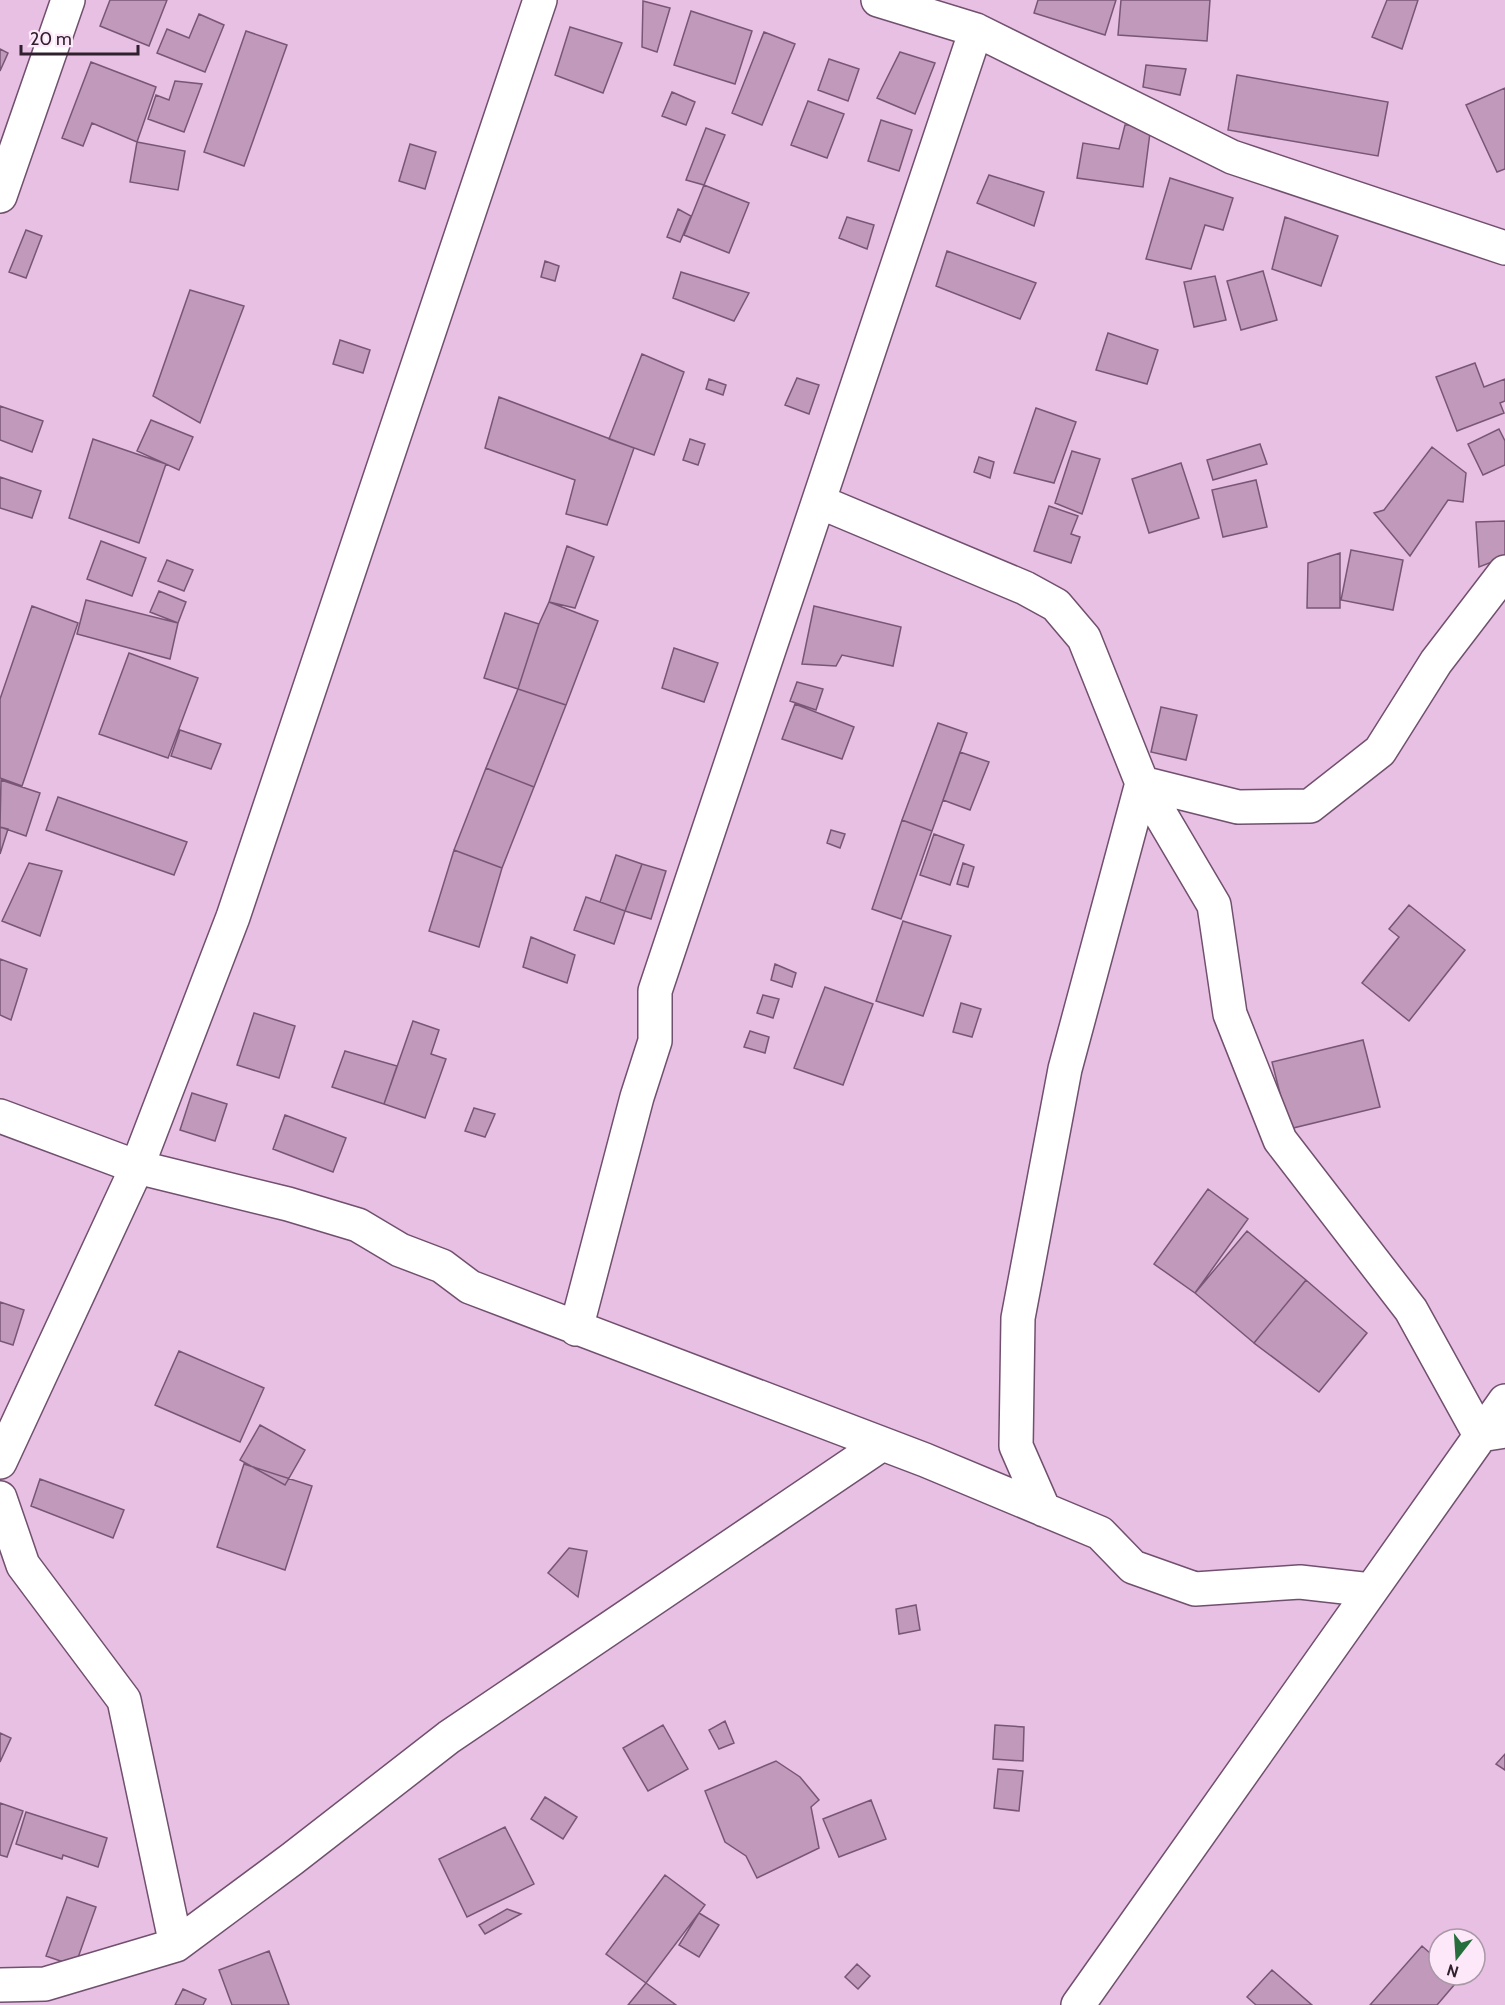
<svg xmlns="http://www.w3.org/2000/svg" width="1505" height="2005" font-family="Cabin,sans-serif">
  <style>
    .building { fill: #c099bb; stroke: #795675; stroke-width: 1.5 }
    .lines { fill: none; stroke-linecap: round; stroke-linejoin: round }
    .minor-casing { stroke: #714f6e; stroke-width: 36 }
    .minor { stroke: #fff; stroke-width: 33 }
  </style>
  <rect width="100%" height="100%" fill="#e7c0e3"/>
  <path class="building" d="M 110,0 L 167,0 L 149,46 L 100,26 Z
    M 1038,0 L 1116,0 L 1105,35 L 1034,13 Z
    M 1121,0 L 1210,0 L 1207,41 L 1118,35 Z
    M 1387,0 L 1418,0 L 1402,49 L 1372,37 Z
    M 643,1 L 670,8 L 657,52 L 642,47 Z
    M 691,11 L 752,31 L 735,84 L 674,65 Z
    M 199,14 L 224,25 L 205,72 L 157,53 L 167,29 L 189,38 Z
    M 570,27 L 622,43 L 603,93 L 555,75 Z
    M 246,31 L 287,45 L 244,166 L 204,152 Z
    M 764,32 L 795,44 L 762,125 L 732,113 Z
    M 0,49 L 8,53 L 0,71 Z
    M 900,52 L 935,63 L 915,114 L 877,98 Z
    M 829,59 L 859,69 L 848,101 L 818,90 Z
    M 91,62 L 156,87 L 137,142 L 92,123 L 83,146 L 62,138 Z
    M 1146,65 L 1186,69 L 1180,95 L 1143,87 Z
    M 1237,75 L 1388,102 L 1378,156 L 1228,130 Z
    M 175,81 L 202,84 L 184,132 L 148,119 L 156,95 L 169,100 Z
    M 1505,88 L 1505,169 L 1497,172 L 1466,105 Z
    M 672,92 L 695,102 L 686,125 L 662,116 Z
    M 808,101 L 844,114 L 827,158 L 791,145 Z
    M 881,120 L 912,130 L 899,171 L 868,161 Z
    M 1125,125 L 1151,125 L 1143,187 L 1077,178 L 1083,143 L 1119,149 Z
    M 706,128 L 725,135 L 704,185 L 686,180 Z
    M 137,142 L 185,151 L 178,190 L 130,182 Z
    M 410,144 L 436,152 L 425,189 L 399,181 Z
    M 989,175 L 1044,192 L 1034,226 L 977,203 Z
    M 1170,178 L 1233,198 L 1223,230 L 1205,225 L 1191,269 L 1146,259 Z
    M 704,185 L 749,203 L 729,253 L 684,235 Z
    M 678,209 L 691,216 L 680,242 L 667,237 Z
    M 847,217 L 874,225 L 867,249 L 839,238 Z
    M 1285,217 L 1338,236 L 1321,286 L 1272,269 Z
    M 26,230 L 42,236 L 26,278 L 9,272 Z
    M 947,251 L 1036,283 L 1020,319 L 936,286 Z
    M 545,261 L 559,266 L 555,281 L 541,277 Z
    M 1263,271 L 1277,320 L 1241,330 L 1227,281 Z
    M 681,272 L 749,293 L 734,321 L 673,298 Z
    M 1215,276 L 1226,320 L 1194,327 L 1184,282 Z
    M 190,290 L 244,306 L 200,423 L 153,396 Z
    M 1108,333 L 1158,350 L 1147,384 L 1096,370 Z
    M 340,340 L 370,350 L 363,373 L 333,364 Z
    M 642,354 L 684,372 L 654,455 L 609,439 Z
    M 1475,363 L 1484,387 L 1505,379 L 1505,401 L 1500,403 L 1504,413 L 1457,431 L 1436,377 Z
    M 797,378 L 819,385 L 809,414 L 785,405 Z
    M 709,379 L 726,385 L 723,395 L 706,389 Z
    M 499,397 L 634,448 L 607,525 L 566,514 L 575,480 L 485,448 Z
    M 0,406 L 43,421 L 32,452 L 0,440 Z
    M 1036,408 L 1076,422 L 1054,483 L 1014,473 Z
    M 151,420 L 193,437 L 179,470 L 137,451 Z
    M 1499,429 L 1505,441 L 1505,465 L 1483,475 L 1468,444 Z
    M 93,439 L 166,464 L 139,543 L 69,518 Z
    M 690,439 L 705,444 L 698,465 L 683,460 Z
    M 1260,444 L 1267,464 L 1213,480 L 1207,460 Z
    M 1432,447 L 1466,473 L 1463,502 L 1448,500 L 1410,556 L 1374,513 L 1384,510 Z
    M 1072,451 L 1100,459 L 1082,514 L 1055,503 Z
    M 979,457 L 994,462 L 990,478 L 974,472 Z
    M 1181,463 L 1199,518 L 1149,533 L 1132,479 Z
    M 0,477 L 41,491 L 32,518 L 0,508 Z
    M 1256,480 L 1267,527 L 1223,537 L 1212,490 Z
    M 1049,506 L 1078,516 L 1071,534 L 1080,537 L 1071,563 L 1034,551 Z
    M 1505,521 L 1505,557 L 1479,567 L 1476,522 Z
    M 101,541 L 146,558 L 132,596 L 87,579 Z
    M 567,546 L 594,557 L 575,608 L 549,602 Z
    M 1351,550 L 1403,560 L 1393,610 L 1341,600 Z
    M 1340,553 L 1340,608 L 1307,608 L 1308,563 Z
    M 167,560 L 193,570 L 184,591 L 158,581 Z
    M 159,591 L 186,602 L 178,623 L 150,612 Z
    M 86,600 L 178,623 L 170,659 L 77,634 Z
    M 549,602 L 598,621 L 566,705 L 518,689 L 539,624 Z
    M 32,606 L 78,623 L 22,786 L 0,778 L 0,699 Z
    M 814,606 L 901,627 L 893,666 L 842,655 L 836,666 L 802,664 Z
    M 505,613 L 539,624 L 518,689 L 484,678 Z
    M 674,648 L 718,663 L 704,702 L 662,688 Z
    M 129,653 L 198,678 L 168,758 L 99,734 Z
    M 797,682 L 823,689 L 816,710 L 790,701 Z
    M 518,689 L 566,705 L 534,787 L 486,768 Z
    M 795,704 L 854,727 L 842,759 L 782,739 Z
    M 1161,707 L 1197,715 L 1186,760 L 1151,752 Z
    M 938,723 L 967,733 L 932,831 L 902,820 Z
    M 180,730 L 221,744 L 211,769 L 171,756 Z
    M 960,752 L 989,762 L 970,810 L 943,800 Z
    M 486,768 L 534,787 L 502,868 L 454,850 Z
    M 1,780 L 40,793 L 26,836 L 0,827 Z
    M 58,797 L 187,842 L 174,875 L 46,830 Z
    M 902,820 L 932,831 L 901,919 L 872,909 Z
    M 0,827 L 8,829 L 0,854 Z
    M 831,830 L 845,834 L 840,848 L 827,843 Z
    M 934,834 L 964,845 L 950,885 L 920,875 Z
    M 454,850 L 502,868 L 479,947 L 429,931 Z
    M 616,855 L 642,864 L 625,911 L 600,902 Z
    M 29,863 L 62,871 L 40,936 L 2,921 Z
    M 963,863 L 974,867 L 968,887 L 957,884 Z
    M 642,864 L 666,871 L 651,919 L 625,911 Z
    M 586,897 L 625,911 L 614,944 L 574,930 Z
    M 1409,905 L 1465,950 L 1409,1021 L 1362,983 L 1399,937 L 1389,929 Z
    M 903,921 L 951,936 L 923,1016 L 876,1001 Z
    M 531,937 L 575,955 L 567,983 L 523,967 Z
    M 0,959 L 27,969 L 11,1020 L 0,1015 Z
    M 775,964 L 796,973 L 792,987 L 771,980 Z
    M 825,987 L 873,1004 L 843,1085 L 794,1068 Z
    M 763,995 L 779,999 L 773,1018 L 757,1013 Z
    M 961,1003 L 981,1009 L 972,1037 L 953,1032 Z
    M 254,1013 L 295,1026 L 279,1078 L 237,1065 Z
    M 413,1021 L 439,1030 L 431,1054 L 446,1059 L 425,1118 L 384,1104 Z
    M 750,1031 L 769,1037 L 765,1053 L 744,1047 Z
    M 1363,1040 L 1380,1107 L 1289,1129 L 1272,1062 Z
    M 345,1051 L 397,1066 L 384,1104 L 332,1087 Z
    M 192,1093 L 227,1104 L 215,1141 L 180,1130 Z
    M 474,1108 L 495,1114 L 485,1137 L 465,1131 Z
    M 285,1115 L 346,1138 L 333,1172 L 273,1149 Z
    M 1208,1189 L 1248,1219 L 1195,1293 L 1154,1264 Z
    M 1247,1231 L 1306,1280 L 1254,1343 L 1195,1293 Z
    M 1306,1280 L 1367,1333 L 1319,1392 L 1254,1343 Z
    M 0,1302 L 24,1310 L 13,1345 L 0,1341 Z
    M 179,1351 L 264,1388 L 240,1442 L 155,1405 Z
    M 260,1425 L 305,1450 L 285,1485 L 240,1460 Z
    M 244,1464 L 312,1486 L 285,1570 L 217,1547 Z
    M 40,1479 L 124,1510 L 113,1538 L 31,1506 Z
    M 569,1548 L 587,1551 L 578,1597 L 548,1573 Z
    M 916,1605 L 920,1630 L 899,1634 L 896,1609 Z
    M 725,1721 L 734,1743 L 719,1749 L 709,1730 Z
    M 663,1725 L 688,1769 L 648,1791 L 623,1748 Z
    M 995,1725 L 1024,1727 L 1023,1761 L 993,1759 Z
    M 0,1733 L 11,1738 L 0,1762 Z
    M 1505,1754 L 1505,1770 L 1496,1764 Z
    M 776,1761 L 800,1777 L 819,1800 L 811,1807 L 819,1848 L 757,1878 L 746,1856 L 725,1842 L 705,1791 Z
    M 998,1769 L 1023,1771 L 1019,1811 L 994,1808 Z
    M 545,1797 L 577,1817 L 563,1839 L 531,1819 Z
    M 871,1800 L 886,1839 L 839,1857 L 823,1819 Z
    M 0,1803 L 23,1811 L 7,1857 L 0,1855 Z
    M 26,1812 L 107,1838 L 98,1867 L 63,1855 L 62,1859 L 16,1844 Z
    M 505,1827 L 534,1884 L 467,1917 L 439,1859 Z
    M 665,1875 L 705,1905 L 646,1983 L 606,1954 Z
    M 67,1897 L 96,1907 L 75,1966 L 46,1956 Z
    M 507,1909 L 521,1914 L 485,1934 L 479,1925 Z
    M 699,1913 L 719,1925 L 699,1957 L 679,1945 Z
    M 1422,1946 L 1439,1961 L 1439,1975 L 1456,1975 L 1460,1978 L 1437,2005 L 1370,2005 Z
    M 269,1951 L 289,2005 L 232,2005 L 219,1970 Z
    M 857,1964 L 870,1976 L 858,1989 L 845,1977 Z
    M 1272,1970 L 1312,2005 L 1256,2005 L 1247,1997 Z
    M 646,1983 L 676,2005 L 628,2005 Z
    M 183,1989 L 206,1999 L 203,2005 L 175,2005 Z"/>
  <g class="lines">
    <defs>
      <path id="minor" d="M 878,0 L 976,30 L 1232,157 L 1505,248
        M 0,196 L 68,0
        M 820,502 L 1025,588 L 1056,605 L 1084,638 L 1142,783 L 1214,905 L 1230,1014 L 1280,1140 L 1411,1310 L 1480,1435 L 1505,1431
        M 0,1116 L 137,1167 L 288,1204 L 358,1225 L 400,1250 L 442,1266 L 470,1287 L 925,1460 L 1100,1533 L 1133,1567 L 1195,1589 L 1300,1582 L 1371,1590
        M 576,1329 L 637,1097 L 655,1041 L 655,991 L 976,30
        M 0,1462 L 137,1167 L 233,917 L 540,0
        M 0,1498 L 23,1565 L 124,1700 L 176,1945
        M 1044,1510 L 1016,1446 L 1018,1318 L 1065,1069 L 1142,783 L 1238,807 L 1310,806 L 1380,751 L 1436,662 L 1505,572
        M 0,1985 L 45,1984 L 176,1945 L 292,1859 L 449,1737 L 882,1444
        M 1078,2005 L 1505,1401"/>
    </defs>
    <use href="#minor" class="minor-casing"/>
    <use href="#minor" class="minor"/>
  </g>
  <g transform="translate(1457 1957) rotate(197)"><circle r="28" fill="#fce8f9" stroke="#aa98a7" stroke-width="1.5"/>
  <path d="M0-4.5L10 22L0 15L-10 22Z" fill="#266e3b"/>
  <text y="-9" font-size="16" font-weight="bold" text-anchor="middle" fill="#2f202d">N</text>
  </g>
  <path d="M21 45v9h117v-9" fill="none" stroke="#2f202d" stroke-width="3"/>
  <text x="30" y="45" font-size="18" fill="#2f202d" stroke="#fce8f9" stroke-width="4.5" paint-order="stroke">20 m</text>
</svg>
